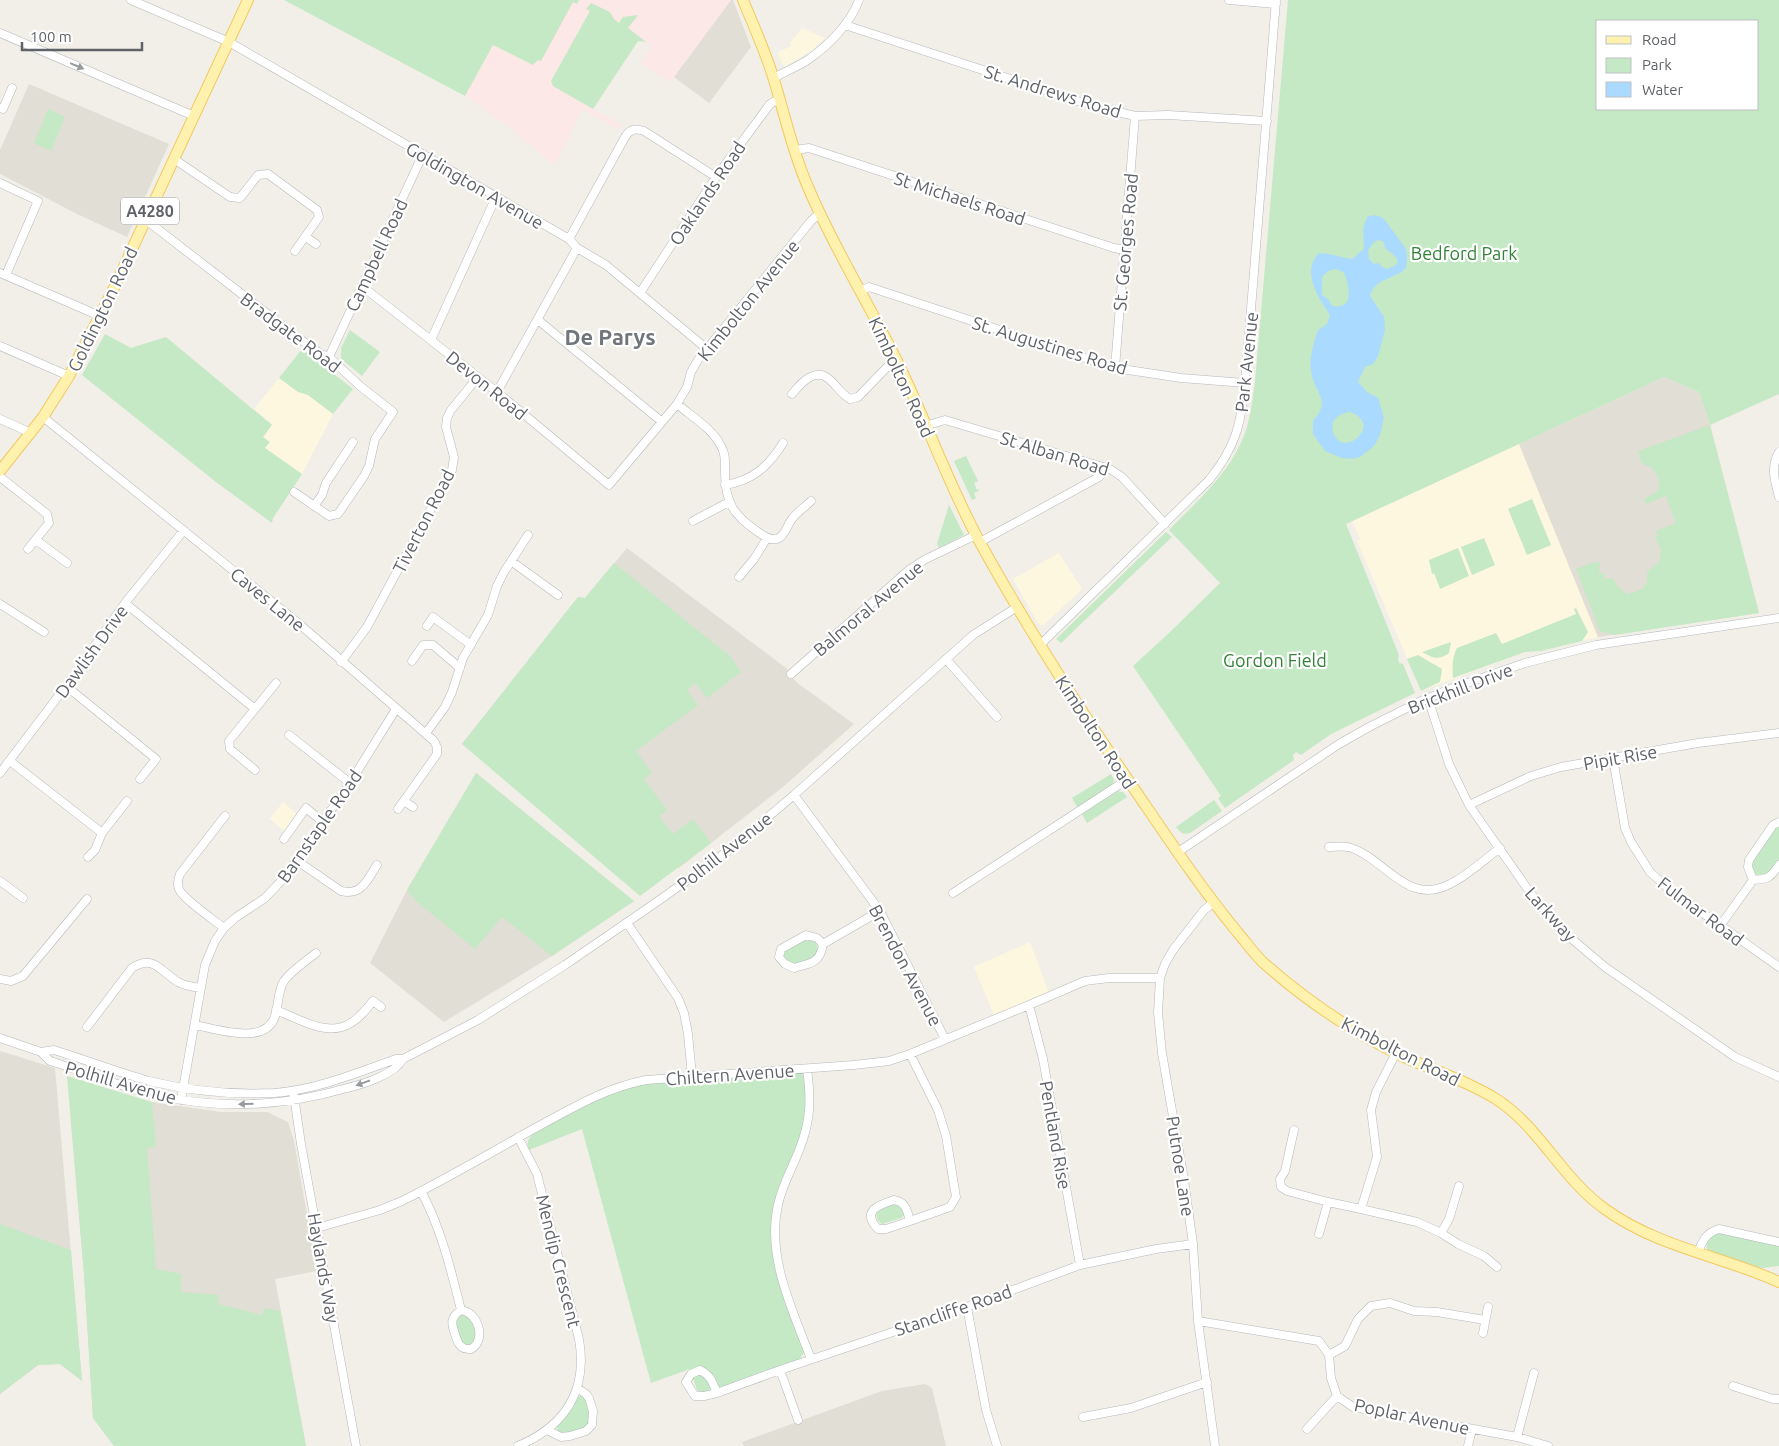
<svg xmlns="http://www.w3.org/2000/svg" width="1779" height="1446" font-family="Ubuntu,sans-serif">
  <style>
    .commercial { fill: #fef7e0 }
    .education { fill: #e1ded6 }
    .medical { fill: #fce8e6 }
    .green { fill: #c5e8c5; fill-rule: evenodd }
    .water { fill: #aadaff; fill-rule: evenodd }
    .lines { fill: none; stroke-linecap: round; stroke-linejoin: round }
    .minor-casing { stroke: #b5b8bc; stroke-width: 9 }
    .major-casing { stroke: #f2c960; stroke-width: 12 }
    .minor { stroke: #fff; stroke-width: 8 }
    .major { stroke: #fff2af; stroke-width: 10 }
    .oneway { fill: #979a9d }
    .labels { text-anchor: middle; dominant-baseline: central; stroke-width: 4.5; stroke-linejoin: round; paint-order: stroke }
    .shield { fill: #fff; stroke: #8f9295; stroke-width: 1 }
    .shield-label { font-size: 16px; font-weight: bold; fill: #5f6368 }
    .street-label { font-size: 18px; fill: #5f6368; stroke: #fff }
    .park-label { font-size: 18px; fill: #348238; stroke: #fff }
    .district-label { font-size: 22px; font-weight: bold; fill: #70757a; stroke: #fff }
  </style>
  <rect width="100%" height="100%" fill="#f1efe8"/>
  <path class="commercial" d="M 802,28 L 825,38 L 813,50 L 784,67 L 777,53 L 791,46 L 790,43 Z
    M 279,378 L 298,392 L 308,395 L 333,414 L 302,474 L 265,448 L 263,437 L 272,424 L 254,409 Z
    M 1519,444 L 1598,637 L 1541,651 L 1525,652 L 1421,691 L 1357,541 L 1360,539 L 1352,521 Z
    M 1059,553 L 1082,589 L 1045,624 L 1041,625 L 1038,623 L 1013,579 Z
    M 283,802 L 297,814 L 285,832 L 270,819 Z
    M 1030,942 L 1049,993 L 994,1015 L 974,967 Z"/>
  <path class="education" d="M 731,0 L 733,0 L 751,47 L 709,103 L 674,77 Z
    M 29,84 L 169,144 L 127,237 L 77,214 L 0,174 L 0,150 Z
    M 1664,377 L 1699,392 L 1710,425 L 1759,613 L 1598,637 L 1519,444 Z
    M 627,548 L 786,668 L 796,682 L 854,724 L 783,787 L 679,868 L 462,744 L 578,597 L 585,598 Z
    M 476,773 L 634,901 L 552,956 L 444,1022 L 370,963 L 407,890 Z
    M 0,1051 L 55,1068 L 82,1381 L 60,1364 L 38,1365 L 0,1394 Z
    M 152,1102 L 220,1112 L 267,1112 L 288,1122 L 294,1141 L 317,1271 L 275,1279 L 306,1446 L 114,1446 L 93,1418 L 84,1274 L 70,1110 Z
    M 925,1384 L 932,1388 L 946,1446 L 744,1446 L 742,1442 L 882,1391 Z"/>
  <path class="medical" d="M 518,0 L 731,0 L 670,82 L 640,63 L 652,46 L 646,42 L 638,41 L 593,109 L 622,125 L 619,130 L 582,110 L 555,166 L 505,124 L 465,96 Z"/>
  <path class="green" d="M 284,0 L 579,0 L 577,4 L 573,2 L 541,61 L 538,60 L 533,65 L 493,45 L 465,96 Z
    M 1288,0 L 1779,0 L 1779,394 L 1710,425 L 1759,613 L 1615,635 L 1600,631 L 1576,569 L 1595,562 L 1600,562 L 1599,573 L 1604,573 L 1604,579 L 1613,578 L 1619,588 L 1628,594 L 1643,589 L 1647,581 L 1647,572 L 1659,562 L 1661,550 L 1655,537 L 1658,536 L 1656,531 L 1676,523 L 1666,496 L 1646,504 L 1644,499 C 1649,496 1655,494 1658,489 C 1663,478 1652,465 1642,464 L 1638,451 L 1710,425 L 1699,392 L 1664,377 L 1346,524 L 1399,655 L 1398,659 L 1399,663 L 1403,664 L 1415,693 L 1331,734 L 1301,755 L 1296,752 L 1293,755 L 1294,760 L 1225,808 L 1218,798 L 1221,796 L 1133,666 L 1169,633 L 1220,583 L 1169,530 C 1199,499 1234,470 1247,427 C 1251,412 1253,397 1255,382 ZM 1598,21 L 1758,21 L 1758,109 L 1598,109 Z
    M 591,3 L 610,12 L 614,19 L 619,23 L 623,17 L 638,15 L 628,28 L 646,42 L 638,41 L 593,109 L 553,86 L 551,81 L 590,11 L 586,9 Z
    M 48,109 L 65,117 L 51,151 L 34,143 Z
    M 350,330 L 380,352 L 362,376 L 341,359 L 341,348 Z
    M 105,334 L 131,348 L 166,337 L 272,425 L 263,437 L 270,442 L 265,448 L 302,474 L 273,518 L 272,523 L 216,482 L 82,375 Z
    M 302,349 L 353,389 L 333,414 L 308,395 L 298,392 L 279,378 Z
    M 966,456 L 978,481 L 974,483 L 977,490 L 980,489 L 980,490 L 974,493 L 976,498 L 972,500 L 954,461 Z
    M 1532,499 L 1551,545 L 1527,555 L 1508,509 Z
    M 949,505 L 964,535 L 939,548 L 937,544 Z
    M 1166,532 L 1172,537 L 1061,643 L 1056,639 Z
    M 1484,538 L 1495,565 L 1472,575 L 1461,547 Z
    M 1458,548 L 1469,576 L 1440,589 L 1434,573 L 1432,574 L 1429,560 Z
    M 614,563 L 731,657 L 741,672 L 707,698 L 695,683 L 687,690 L 698,705 L 636,751 L 652,773 L 644,779 L 667,810 L 659,816 L 673,834 L 693,819 L 711,843 L 640,896 L 462,744 L 578,597 L 585,598 Z
    M 1576,608 L 1588,632 L 1582,641 L 1541,651 L 1525,652 L 1453,678 C 1452,668 1452,657 1457,648 L 1496,633 L 1502,644 L 1576,614 L 1574,609 Z
    M 1451,642 L 1449,653 C 1438,661 1433,658 1422,652 Z
    M 1418,655 L 1442,669 L 1440,682 L 1421,691 L 1407,659 Z
    M 476,773 L 634,901 L 552,956 L 502,917 L 475,949 L 416,901 L 407,890 Z
    M 1111,774 L 1114,780 L 1113,784 L 1077,807 L 1072,798 Z
    M 1118,791 L 1123,792 L 1127,797 L 1087,823 L 1082,814 Z
    M 1214,800 L 1222,811 L 1190,833 C 1183,835 1180,832 1176,827 Z
    M 1779,824 C 1779,835 1779,848 1779,858 C 1777,869 1765,878 1755,874 L 1751,866 L 1752,861 L 1775,827 Z
    M 806,939 L 815,942 L 819,950 L 816,958 L 792,965 L 785,960 L 782,955 L 786,949 Z
    M 798,1070 L 806,1079 C 806,1092 807,1105 805,1118 C 801,1145 783,1170 776,1196 C 761,1251 786,1301 805,1351 L 799,1360 L 705,1393 L 697,1390 L 690,1369 L 651,1383 L 582,1129 L 529,1150 C 526,1143 528,1137 535,1133 L 605,1094 L 642,1084 Z
    M 67,1076 L 152,1102 L 156,1147 L 147,1148 L 156,1269 L 181,1274 L 181,1292 L 219,1295 L 218,1304 L 262,1315 L 264,1308 L 280,1311 L 306,1446 L 114,1446 L 93,1418 L 84,1274 Z
    M 898,1200 L 905,1214 L 901,1218 L 882,1224 L 877,1219 L 876,1208 Z
    M 0,1224 L 71,1250 L 82,1381 L 60,1364 L 38,1365 L 0,1394 Z
    M 1715,1232 L 1779,1245 L 1779,1266 L 1762,1268 L 1713,1253 L 1707,1249 L 1706,1241 Z
    M 464,1314 L 472,1318 L 477,1341 L 469,1347 L 461,1342 L 455,1323 L 460,1315 Z
    M 582,1395 C 587,1399 587,1404 589,1410 C 593,1430 580,1431 564,1435 L 557,1431 L 557,1426 L 568,1414 L 578,1397 Z"/>
  <path class="water" d="M 1373,215 L 1381,217 L 1384,219 L 1406,249 L 1407,258 L 1406,268 C 1396,279 1374,278 1370,296 L 1384,317 L 1385,330 L 1378,356 L 1373,364 L 1365,367 L 1358,382 L 1367,392 L 1378,398 L 1384,418 L 1380,435 L 1374,446 L 1360,457 L 1352,459 L 1342,458 L 1325,451 L 1313,434 L 1313,421 C 1333,399 1313,393 1311,370 C 1309,357 1314,343 1318,330 L 1327,324 L 1330,315 C 1318,297 1301,272 1319,253 C 1331,253 1341,258 1352,259 L 1364,249 L 1363,229 L 1367,217 ZM 1379,240 L 1384,242 L 1385,248 L 1396,257 L 1398,261 L 1396,265 L 1387,269 L 1382,267 L 1379,263 L 1374,264 L 1369,259 L 1368,250 L 1375,241 ZM 1335,269 L 1344,272 C 1349,286 1356,310 1332,306 L 1328,299 L 1322,295 L 1322,277 L 1328,271 ZM 1350,412 C 1385,424 1342,461 1333,432 C 1329,420 1340,413 1350,412 Z"/>
  <g class="lines">
    <defs>
      <path id="minor" d="M 131,0 L 229,42 L 569,239 L 577,248 L 606,265 L 707,349
        M 1229,0 L 1276,4
        M 845,25 L 1093,106 L 1135,116 L 1168,115 L 1267,121
        M 0,33 L 194,116
        M 774,78 C 785,71 798,67 809,59 C 829,45 850,24 859,0
        M 0,108 L 3,109 L 12,88
        M 795,150 L 809,148 L 1114,248 L 1124,250
        M 174,159 L 230,197 L 240,198 L 258,175 L 268,174 L 317,210 L 319,217 L 295,251
        M 0,183 L 38,201 L 6,275
        M 146,220 L 300,339 L 321,354 L 329,357 L 360,386 L 393,412 L 375,439 L 369,466 L 364,476 L 338,514 L 329,516 L 294,492
        M 306,237 L 316,244
        M 569,239 L 625,137 C 630,129 635,128 644,131 L 716,177
        M 0,273 L 100,316
        M 363,287 L 497,392 L 609,485 L 677,404 L 687,387 L 691,372 L 698,360 L 811,221 L 819,214
        M 860,291 L 869,287 L 1115,368 L 1181,378 L 1245,383
        M 640,293 L 716,177 L 770,104 L 779,99
        M 538,320 L 661,421
        M 431,340 L 496,197
        M 0,346 L 69,376
        M 329,357 L 423,154
        M 1115,368 L 1135,116
        M 497,392 L 577,248
        M 792,394 C 801,383 815,367 829,379 C 837,386 841,394 850,399 L 858,397 L 895,359
        M 677,404 C 691,416 712,428 721,446 C 726,454 725,463 725,472 C 725,502 733,515 758,532 C 764,536 772,542 779,538 C 786,534 787,525 792,519 C 797,512 805,507 811,501
        M 43,417 L 297,622 L 434,741 L 437,747 L 437,754 L 398,809
        M 0,419 L 31,433
        M 925,426 L 945,420 L 1110,469 L 1122,477 L 1165,524
        M 1779,452 C 1770,467 1775,481 1779,497
        M 0,477 L 47,514 L 49,523 L 28,549
        M 725,485 C 752,481 769,466 783,443
        M 314,506 L 322,495 L 326,483 L 353,442
        M 693,521 L 729,502
        M 36,540 L 67,563
        M 980,542 L 1099,477 L 1106,468
        M 511,561 L 558,595
        M 739,577 L 754,559 L 767,538
        M 125,603 L 255,709
        M 0,604 L 44,632
        M 427,626 L 433,617 L 471,645
        M 1040,645 L 1209,480 C 1236,447 1241,424 1245,383 L 1276,0
        M 946,659 L 997,717
        M 412,661 L 423,645 L 433,645 L 460,668
        M 341,662 L 367,627 L 452,470 L 454,457 L 446,427 L 447,418 L 451,410 L 478,377
        M 791,674 L 909,570 L 924,560 L 976,535
        M 66,686 L 156,759 L 140,779
        M 1428,698 L 1449,764 L 1469,805 L 1529,891 L 1560,929 L 1605,967 L 1735,1057 L 1779,1077
        M 426,733 L 445,707 L 452,692 L 463,658 L 488,615 L 497,586 L 504,572 L 528,535
        M 289,735 L 350,783
        M 1613,758 L 1625,828 L 1631,842 L 1650,872 L 1669,889 L 1779,967
        M 10,761 L 102,833
        M 255,770 L 230,749 L 229,741 L 276,683
        M 0,773 L 66,686 L 125,603 L 184,530
        M 794,795 L 880,911 L 945,1039
        M 404,801 L 413,807
        M 1469,805 L 1531,776 L 1561,767 L 1698,743 L 1779,733
        M 284,839 L 306,808 L 323,822
        M 1329,847 C 1335,847 1342,846 1348,847 C 1385,857 1406,907 1450,884 C 1467,876 1484,860 1500,848
        M 1178,852 L 1339,744 L 1371,726 L 1421,701 L 1453,688 L 1525,663 L 1596,645 L 1779,618
        M 88,857 L 95,850 L 102,833 L 127,801
        M 296,860 L 341,891 C 362,896 367,880 377,865
        M 1753,880 L 1748,867 L 1749,860 L 1773,825 L 1779,822
        M 1753,880 C 1769,879 1770,878 1779,865
        M 0,881 L 23,898
        M 953,893 L 1128,779
        M 1213,903 L 1204,910 L 1173,950 L 1165,964 L 1160,978 L 1158,1013 L 1162,1053 L 1184,1180 L 1193,1244 L 1198,1321 L 1215,1446
        M 627,923 L 678,998 L 684,1013 L 688,1034 L 692,1076
        M 1720,926 L 1753,880
        M 224,928 C 214,920 183,899 179,889 C 177,884 178,879 180,874 L 225,816
        M 823,944 L 817,938 L 806,935 L 781,949 L 779,957 L 785,964 L 794,968 C 810,963 820,964 823,944 L 880,911
        M 0,979 L 11,981 L 23,976 L 87,899
        M 1029,1005 L 1043,1059 L 1080,1265
        M 276,1010 C 297,1018 325,1036 347,1025 C 358,1020 366,1010 373,1001 L 381,1007
        M 195,1025 C 216,1029 262,1045 274,1019 C 279,1007 277,992 284,981 C 292,970 305,962 316,953
        M 87,1027 L 132,968 C 154,954 160,971 178,982 C 185,986 193,987 201,988
        M 0,1038 L 41,1052 L 50,1061 C 83,1071 115,1085 148,1093 C 214,1110 282,1107 347,1088 C 364,1084 395,1074 403,1059
        M 41,1052 L 54,1050 C 86,1060 117,1072 149,1081 C 190,1091 233,1095 274,1093 C 316,1090 357,1073 396,1059 L 403,1059 L 478,1020 L 565,965 L 661,899 L 729,850 L 794,795 L 973,635 L 1017,607
        M 910,1054 L 938,1110 L 946,1136 L 956,1197 L 950,1207 L 910,1221
        M 807,1069 C 811,1098 811,1120 800,1148 C 793,1167 782,1185 778,1205 C 766,1257 793,1311 811,1359
        M 294,1096 L 301,1144 L 356,1446
        M 181,1100 L 205,965 L 215,941 L 224,928 L 235,918 L 265,898 L 283,879 L 350,783 L 396,709
        M 1294,1130 L 1285,1171 L 1280,1179 L 1281,1187 L 1287,1191 L 1328,1202
        M 421,1191 C 441,1228 451,1270 461,1310
        M 894,1200 C 906,1202 907,1210 910,1221 L 886,1229 L 878,1229 C 861,1211 878,1205 894,1200 Z
        M 1361,1209 L 1417,1222 L 1441,1233 L 1458,1244 L 1484,1256 L 1497,1267
        M 317,1228 L 380,1210 L 402,1201 C 448,1178 492,1152 537,1127 C 574,1107 605,1088 646,1080 L 854,1065 L 889,1061 L 910,1054 L 1029,1005 L 1085,981 L 1109,978 L 1160,978
        M 1441,1233 L 1449,1219 L 1459,1186
        M 1319,1234 L 1328,1202 L 1361,1209 L 1377,1157 L 1371,1110 L 1376,1092 L 1396,1053
        M 1698,1252 C 1703,1240 1706,1233 1719,1229 L 1779,1242
        M 967,1307 L 986,1410 L 997,1446
        M 461,1310 C 478,1312 487,1340 471,1349 C 459,1350 457,1341 454,1331 C 453,1327 451,1323 453,1319 C 454,1315 457,1313 461,1310 Z
        M 1198,1321 L 1319,1341 L 1329,1355 L 1331,1378 L 1337,1396 L 1353,1407 L 1517,1437 L 1548,1446
        M 1483,1333 L 1488,1307
        M 1329,1355 L 1345,1346 L 1358,1319 L 1371,1306 L 1390,1303 L 1414,1311 L 1437,1312 L 1485,1320
        M 780,1370 L 798,1420
        M 1733,1386 L 1773,1399 L 1779,1399
        M 717,1393 C 712,1381 711,1376 700,1370 L 691,1374 L 686,1382 L 695,1396 L 704,1396 L 717,1393 L 780,1370 L 967,1307 L 1080,1265 L 1156,1249 L 1193,1244
        M 1083,1417 L 1131,1408 L 1207,1382
        M 1307,1429 L 1337,1396
        M 547,1430 L 561,1437 L 570,1436 L 586,1431 L 592,1425 L 593,1411 L 589,1398 L 586,1394 L 577,1388
        M 1517,1437 L 1534,1373
        M 518,1446 C 565,1426 588,1391 579,1339 L 537,1174 L 518,1137
        M 1468,1446 L 1472,1429"/>
      <path id="major" d="M 743,0 C 754,27 766,53 774,80 C 785,116 793,153 808,187 C 836,254 876,314 906,380 C 930,432 950,486 977,537 C 1025,625 1080,710 1137,793 C 1169,840 1201,888 1238,933 C 1247,943 1255,956 1266,965 C 1307,1001 1353,1032 1402,1056 C 1432,1070 1468,1081 1496,1099 C 1540,1127 1562,1179 1605,1209 C 1657,1247 1722,1256 1779,1282
        M 0,471 L 43,417 L 69,376 L 113,290 L 248,0"/>
    </defs>
    <use href="#minor" class="minor-casing"/>
    <use href="#major" class="major-casing"/>
    <use href="#minor" class="minor"/>
    <use href="#major" class="major"/>
  </g>
  <defs><path id="oneway-solid" d="M-6-.8H1V-3.2L6.5 0L1 3.2V.8H-6Z" transform="scale(1.25)"/></defs>
  <g class="oneway">
    <use href="#oneway-solid" transform="translate(77 66) rotate(23)"/>
    <use href="#oneway-solid" transform="translate(363 1083) rotate(160)"/>
    <use href="#oneway-solid" transform="translate(246 1104) rotate(178)"/>
  </g>
  <g class="labels">
    <rect class="shield" x="121" y="197.5" width="58" height="27" rx="4"/>
    <g class="shield-label">
      <text x="150" y="211">A4280</text>
    </g>
    <g class="street-label">
      <text transform="translate(1053 91) rotate(17)">St. Andrews Road</text>
      <text transform="translate(475 185) rotate(30)">Goldington Avenue</text>
      <text transform="translate(707 193) rotate(-56)">Oaklands Road</text>
      <text transform="translate(960 198) rotate(18)">St Michaels Road</text>
      <text transform="translate(1125 242) rotate(-85)">St. Georges Road</text>
      <text transform="translate(376 255) rotate(-65)">Campbell Road</text>
      <text transform="translate(748 300) rotate(-51)">Kimbolton Avenue</text>
      <text transform="translate(102 309) rotate(-64)">Goldington Road</text>
      <text transform="translate(291 332) rotate(37)">Bradgate Road</text>
      <text transform="translate(1050 345) rotate(17)">St. Augustines Road</text>
      <text transform="translate(1246 362) rotate(-84)">Park Avenue</text>
      <text transform="translate(902 377) rotate(65)">Kimbolton Road</text>
      <text transform="translate(487 385) rotate(39)">Devon Road</text>
      <text transform="translate(1055 453) rotate(17)">St Alban Road</text>
      <text transform="translate(423 521) rotate(-63)">Tiverton Road</text>
      <text transform="translate(268 599) rotate(39)">Caves Lane</text>
      <text transform="translate(868 608) rotate(-40)">Balmoral Avenue</text>
      <text transform="translate(91 651) rotate(-54)">Dawlish Drive</text>
      <text transform="translate(1460 688) rotate(-21)">Brickhill Drive</text>
      <text transform="translate(1096 732) rotate(57)">Kimbolton Road</text>
      <text transform="translate(1620 757) rotate(-10)">Pipit Rise</text>
      <text transform="translate(319 826) rotate(-55)">Barnstaple Road</text>
      <text transform="translate(724 851) rotate(-38)">Polhill Avenue</text>
      <text transform="translate(1701 911) rotate(37)">Fulmar Road</text>
      <text transform="translate(1551 914) rotate(48)">Larkway</text>
      <text transform="translate(906 965) rotate(62)">Brendon Avenue</text>
      <text transform="translate(1401 1051) rotate(27)">Kimbolton Road</text>
      <text transform="translate(730 1074) rotate(-4)">Chiltern Avenue</text>
      <text transform="translate(121 1082) rotate(16)">Polhill Avenue</text>
      <text transform="translate(1056 1135) rotate(80)">Pentland Rise</text>
      <text transform="translate(1181 1166) rotate(81)">Putnoe Lane</text>
      <text transform="translate(559 1261) rotate(76)">Mendip Crescent</text>
      <text transform="translate(324 1268) rotate(80)">Haylands Way</text>
      <text transform="translate(953 1310) rotate(-19)">Stancliffe Road</text>
      <text transform="translate(1412 1416) rotate(12)">Poplar Avenue</text>
    </g>
    <g class="park-label">
      <text x="1464" y="253">Bedford Park</text>
      <text x="1275" y="660">Gordon Field</text>
    </g>
    <g class="district-label">
      <text x="610" y="336">De Parys</text>
    </g>
  </g>
  <rect x="1596" y="20" width="162" height="90" fill="#ffffff" stroke="#bfc1c3"/>
  <rect x="1606" y="36" width="25" height="8" fill="#fff2af" stroke="#bfc1c3"/>
  <text x="1642" y="45" font-size="15" fill="#5f6368">Road</text>
  <rect x="1606" y="58" width="25" height="15" fill="#c5e8c5" stroke="#bfc1c3"/>
  <text x="1642" y="70" font-size="15" fill="#5f6368">Park</text>
  <rect x="1606" y="82" width="25" height="15" fill="#aadaff" stroke="#bfc1c3"/>
  <text x="1642" y="95" font-size="15" fill="#5f6368">Water</text>
  <path d="M22 42v8h120v-8" fill="none" stroke="#5f6368" stroke-width="2.5"/>
  <text x="30" y="42" font-size="15" fill="#5f6368" stroke="#ffffff" stroke-width="4" paint-order="stroke">100 m</text>
</svg>
